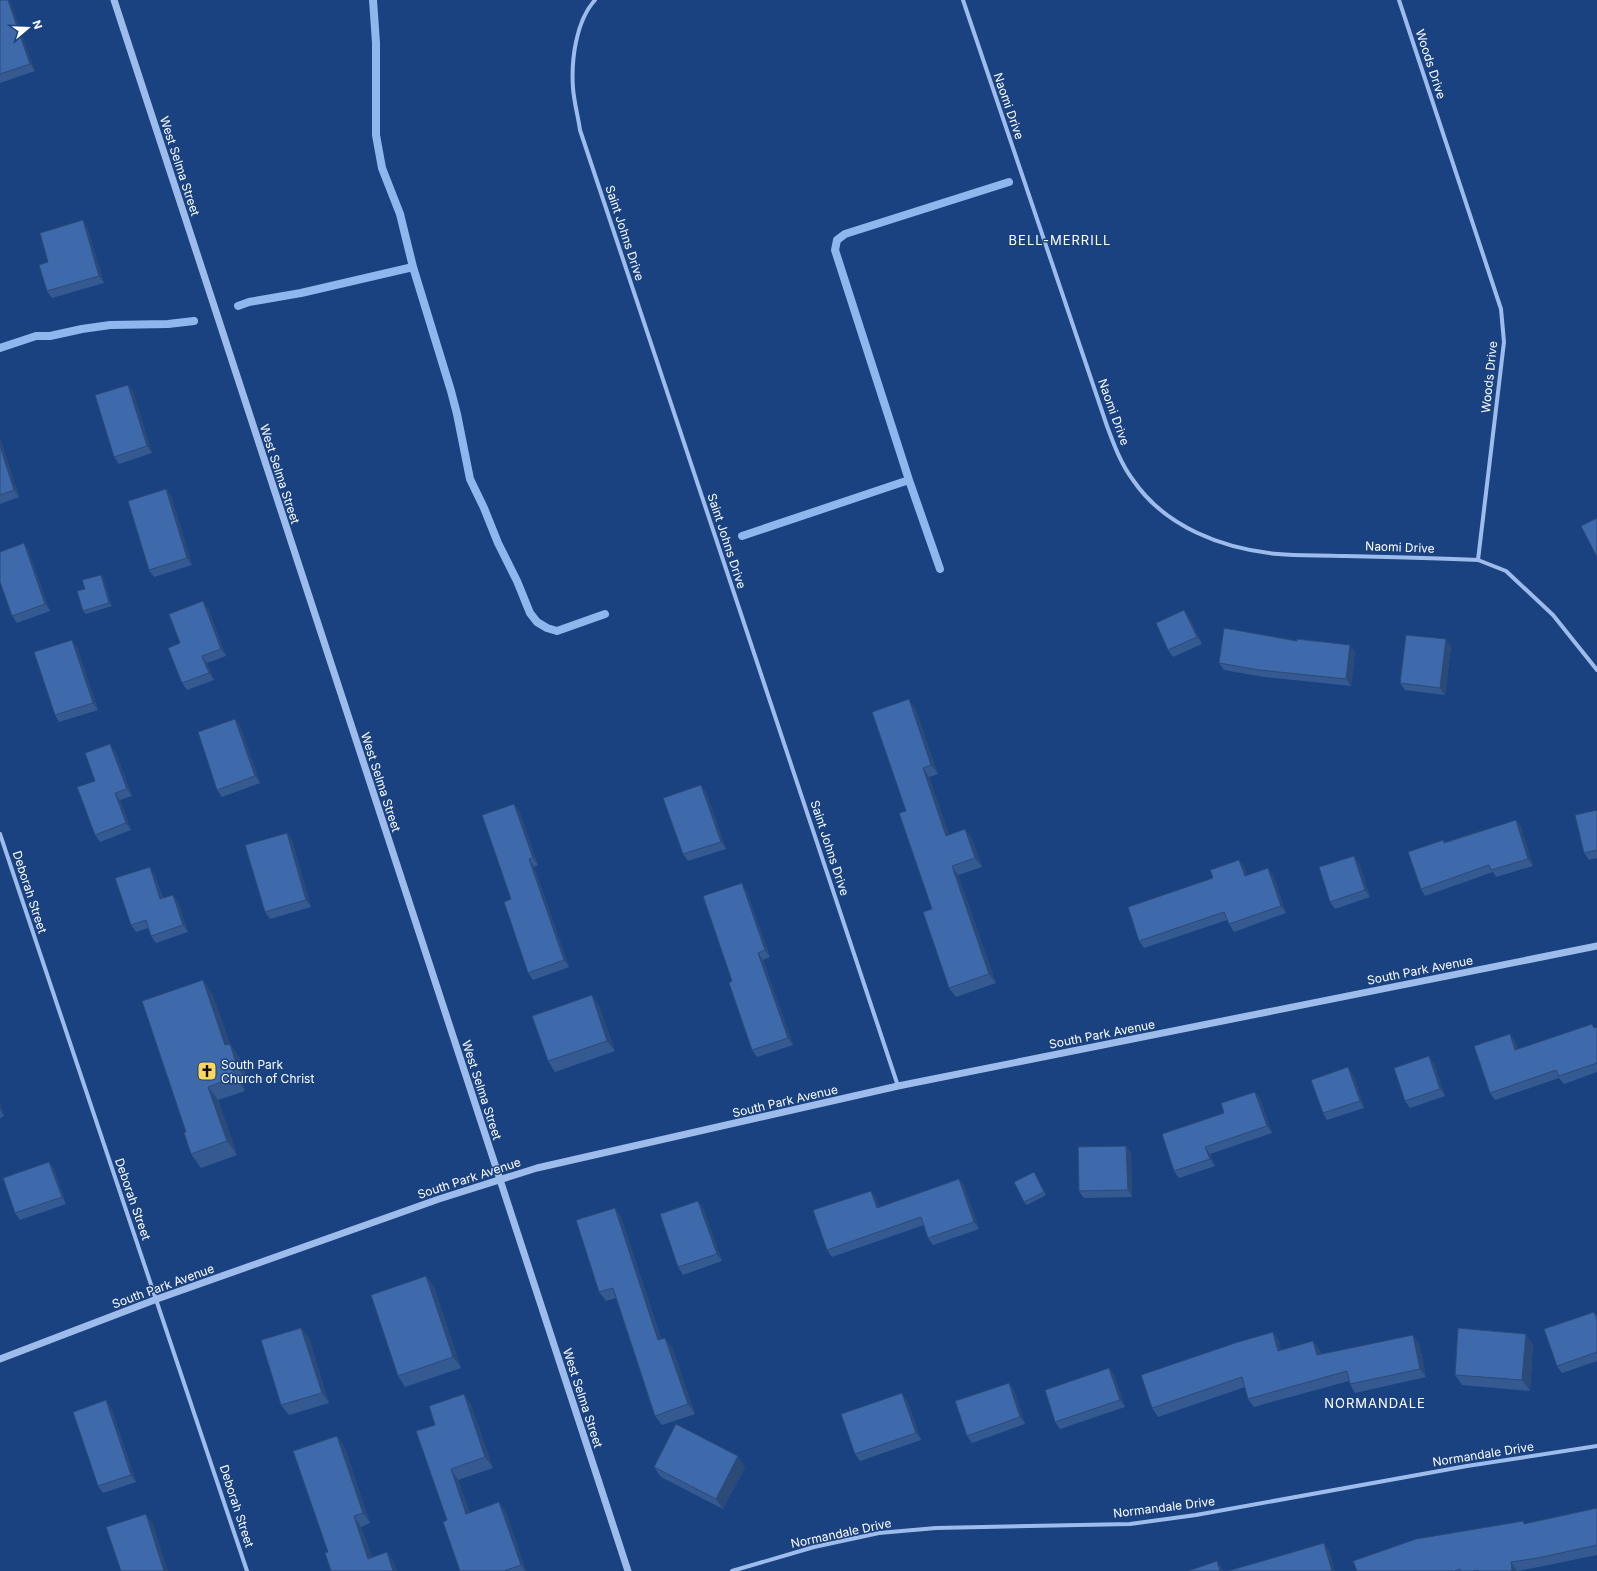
<svg xmlns="http://www.w3.org/2000/svg" width="1597" height="1571" font-family="Inter,sans-serif">
  <style>
    .lines { fill: none; stroke-linecap: round; stroke-linejoin: round }
    .stream { stroke: #90b7ed; stroke-width: 8 }
    .minor { stroke: #9ebceb; stroke-width: 4 }
    .tertiary { stroke: #9ebceb; stroke-width: 7 }
    .wall { fill: #355a92 }
    .shaded-wall { fill: #2b4a77 }
    .building { fill: #3e69aa; stroke: #2b4a77 }
    .labels { text-anchor: middle; dominant-baseline: central; stroke-width: 3; stroke-linejoin: round; paint-order: stroke }
    .street-label { font-size: 12px; fill: #fff; stroke: #1a4281 }
    .poi-label { font-size: 12px; fill: #fff; stroke: #1a4281; text-anchor: start }
    .neighbourhood-label { font-size: 13px; letter-spacing: 1px; fill: #fff; stroke: #1a4281 }
  </style>
  <rect width="100%" height="100%" fill="#1a4281"/>
  <g class="lines">
    <path class="stream" d="M 373,0 L 376,43 L 376,135 L 382,168 L 400,214 L 413,267 L 451,391 L 457,414 L 470,479 L 484,508 L 498,543 L 517,581 L 530,613 L 537,622 L 547,628 L 557,631 L 605,614
      M 238,306 L 249,302 L 301,293 L 413,267
      M 0,348 L 36,336 L 50,336 L 82,329 L 110,325 L 168,324 L 194,321
      M 742,536 L 909,480
      M 940,569 L 909,480 L 835,250 L 837,240 L 845,234 L 1009,182"/>
    <path class="minor" d="M 595,0 C 576,21 571,60 573,88 C 574,102 578,116 580,130 L 898,1086
      M 963,0 L 1107,426 C 1114,445 1121,464 1133,480 C 1165,527 1223,549 1278,554 C 1299,556 1321,555 1342,556 C 1387,557 1433,558 1478,560 L 1506,571 L 1553,615 L 1597,670
      M 1399,0 L 1501,309 L 1504,342 L 1478,560
      M 0,834 L 247,1571
      M 732,1571 L 814,1547 L 879,1533 L 936,1528 L 1130,1524 L 1196,1515 L 1467,1466 L 1597,1446"/>
    <path class="tertiary" d="M 114,0 L 628,1571
      M 0,1359 L 157,1299 L 439,1199 L 537,1168 L 898,1086 L 1597,946"/>
  </g>
  <path class="wall" d="M 0,0 L 35,71 L 0,83 Z
    M 87,227 L 104,283 L 52,298 L 47,291 L 48,262 Z
    M 128,385 L 133,392 L 152,453 L 119,464 L 114,457 Z
    M 0,438 L 19,497 L 0,504 Z
    M 166,489 L 171,496 L 192,565 L 154,577 L 149,570 Z
    M 28,550 L 50,611 L 17,623 L 12,616 Z
    M 101,575 L 103,578 L 112,606 L 86,614 L 83,611 L 85,589 Z
    M 208,608 L 226,656 L 207,663 L 214,680 L 187,690 L 182,683 L 180,643 Z
    M 1189,617 L 1202,644 L 1173,657 L 1168,650 Z
    M 1451,646 L 1445,695 L 1405,690 L 1400,683 Z
    M 77,647 L 98,710 L 59,722 L 55,715 Z
    M 1355,652 L 1351,686 L 1264,677 L 1224,670 L 1219,663 Z
    M 915,708 L 938,774 L 929,777 L 949,835 L 965,829 L 972,839 L 982,867 L 958,875 L 996,983 L 956,997 L 949,988 L 932,909 Z
    M 235,719 L 240,726 L 260,783 L 222,797 L 217,790 Z
    M 115,751 L 132,796 L 120,800 L 131,830 L 100,842 L 95,835 L 95,781 Z
    M 706,792 L 726,849 L 688,861 L 683,854 Z
    M 1597,810 L 1597,858 L 1589,860 L 1584,853 Z
    M 519,811 L 538,865 L 534,867 L 569,967 L 533,980 L 528,973 L 511,899 Z
    M 1516,820 L 1521,827 L 1533,866 L 1496,877 L 1493,872 L 1425,896 L 1421,889 L 1443,840 L 1445,842 Z
    M 292,840 L 311,907 L 270,919 L 265,912 Z
    M 1239,860 L 1244,867 L 1247,875 L 1273,875 L 1286,913 L 1234,932 L 1229,924 L 1227,920 L 1144,948 L 1139,941 L 1213,878 Z
    M 1359,863 L 1370,897 L 1335,909 L 1330,902 Z
    M 150,867 L 154,874 L 163,898 L 173,895 L 178,902 L 188,932 L 156,943 L 151,936 L 148,928 L 136,932 L 131,925 Z
    M 746,890 L 770,957 L 763,960 L 793,1045 L 757,1057 L 752,1050 L 732,981 Z
    M 203,980 L 212,994 L 230,1044 L 239,1057 L 248,1082 L 243,1084 L 245,1091 L 218,1100 L 237,1155 L 201,1168 L 191,1154 L 186,1132 Z
    M 599,1006 L 615,1051 L 555,1072 L 548,1061 Z
    M 1597,1027 L 1597,1072 L 1564,1084 L 1559,1078 L 1495,1100 L 1490,1093 L 1510,1034 L 1515,1041 L 1518,1049 Z
    M 1434,1063 L 1445,1096 L 1410,1108 L 1405,1101 Z
    M 1353,1074 L 1364,1108 L 1327,1120 L 1323,1113 Z
    M 1255,1092 L 1260,1099 L 1272,1133 L 1210,1154 L 1215,1166 L 1179,1178 L 1174,1171 L 1224,1113 Z
    M 0,1103 L 4,1116 L 0,1118 Z
    M 1126,1146 L 1131,1153 L 1132,1197 L 1084,1198 L 1079,1191 Z
    M 49,1162 L 54,1169 L 66,1204 L 20,1220 L 15,1213 Z
    M 1036,1176 L 1046,1195 L 1027,1205 L 1024,1202 Z
    M 959,1179 L 964,1186 L 979,1229 L 933,1245 L 928,1238 L 924,1225 L 832,1257 L 827,1250 L 871,1191 L 876,1198 L 879,1207 Z
    M 615,1208 L 621,1217 L 661,1339 L 672,1347 L 695,1414 L 662,1425 L 655,1416 L 616,1298 L 606,1301 L 599,1292 Z
    M 703,1208 L 722,1261 L 683,1275 L 678,1267 Z
    M 426,1276 L 434,1287 L 461,1368 L 405,1387 L 398,1376 Z
    M 1594,1312 L 1597,1316 L 1597,1361 L 1562,1373 L 1557,1366 Z
    M 301,1328 L 309,1338 L 329,1403 L 289,1415 L 281,1405 Z
    M 1273,1332 L 1279,1341 L 1281,1350 L 1313,1341 L 1319,1349 L 1321,1354 L 1419,1343 L 1426,1377 L 1355,1393 L 1350,1384 L 1349,1381 L 1254,1407 L 1248,1399 L 1245,1387 L 1158,1417 L 1152,1408 Z
    M 1533,1344 L 1530,1391 L 1462,1385 L 1455,1375 Z
    M 1109,1368 L 1114,1375 L 1125,1407 L 1060,1429 L 1055,1422 Z
    M 1009,1383 L 1014,1390 L 1025,1424 L 972,1443 L 967,1436 Z
    M 464,1394 L 471,1405 L 493,1468 L 458,1480 L 470,1513 L 499,1502 L 506,1513 L 526,1571 L 460,1571 L 447,1520 L 435,1425 Z
    M 907,1400 L 921,1440 L 860,1461 L 855,1454 Z
    M 111,1408 L 136,1482 L 103,1493 L 98,1486 Z
    M 337,1436 L 344,1446 L 370,1523 L 361,1527 L 372,1557 L 387,1552 L 394,1563 L 328,1552 Z
    M 654,1467 L 745,1467 L 723,1509 L 661,1477 Z
    M 1597,1508 L 1597,1555 L 1544,1566 L 1517,1571 L 1357,1571 L 1523,1521 L 1525,1524 Z"/>
  <path class="shaded-wall" d="M 8,0 L 10,0 L 35,71 L 30,64 Z
    M 83,220 L 87,227 L 104,283 L 99,276 Z
    M 128,385 L 133,392 L 152,453 L 147,446 Z
    M 0,438 L 19,497 L 14,490 L 0,446 Z
    M 166,489 L 171,496 L 192,565 L 187,558 Z
    M 24,543 L 28,550 L 50,611 L 45,604 Z
    M 101,575 L 103,578 L 112,606 L 109,603 Z
    M 203,601 L 208,608 L 226,656 L 221,649 Z
    M 1184,610 L 1189,617 L 1202,644 L 1197,637 Z
    M 1446,639 L 1451,646 L 1445,695 L 1440,688 Z
    M 72,640 L 77,647 L 98,710 L 93,703 Z
    M 1350,645 L 1355,652 L 1351,686 L 1346,679 Z
    M 202,656 L 207,663 L 214,680 L 209,673 Z
    M 909,699 L 915,708 L 938,774 L 931,765 Z
    M 235,719 L 240,726 L 260,783 L 255,776 Z
    M 110,744 L 115,751 L 132,796 L 127,789 Z
    M 923,768 L 929,777 L 953,845 L 946,836 Z
    M 701,785 L 706,792 L 726,849 L 721,842 Z
    M 115,793 L 120,800 L 131,830 L 126,823 Z
    M 514,804 L 519,811 L 538,865 L 533,858 Z
    M 1516,820 L 1521,827 L 1533,866 L 1528,859 Z
    M 965,829 L 972,839 L 982,867 L 975,858 Z
    M 287,833 L 292,840 L 311,907 L 306,900 Z
    M 1354,856 L 1359,863 L 1370,897 L 1365,890 Z
    M 529,859 L 534,867 L 569,967 L 564,960 Z
    M 1239,860 L 1244,867 L 1250,883 L 1245,876 Z
    M 952,866 L 958,875 L 996,983 L 989,974 Z
    M 150,867 L 154,874 L 165,906 L 160,899 Z
    M 1268,868 L 1273,875 L 1286,913 L 1281,906 Z
    M 742,883 L 746,890 L 770,957 L 765,950 Z
    M 173,895 L 178,902 L 188,932 L 183,925 Z
    M 758,953 L 763,960 L 793,1045 L 788,1038 Z
    M 203,980 L 212,994 L 235,1059 L 225,1045 Z
    M 592,995 L 599,1006 L 615,1051 L 607,1041 Z
    M 1510,1034 L 1515,1041 L 1520,1057 L 1515,1050 Z
    M 230,1044 L 239,1057 L 248,1082 L 238,1069 Z
    M 1429,1056 L 1434,1063 L 1445,1096 L 1440,1089 Z
    M 1348,1067 L 1353,1074 L 1364,1108 L 1360,1101 Z
    M 233,1070 L 243,1084 L 245,1091 L 236,1077 Z
    M 208,1087 L 218,1100 L 237,1155 L 227,1141 Z
    M 1255,1092 L 1260,1099 L 1272,1133 L 1267,1126 Z
    M 0,1103 L 4,1116 L 0,1110 Z
    M 1126,1146 L 1131,1153 L 1132,1197 L 1128,1190 Z
    M 1205,1147 L 1210,1154 L 1215,1166 L 1210,1159 Z
    M 49,1162 L 54,1169 L 66,1204 L 62,1197 Z
    M 959,1179 L 964,1186 L 979,1229 L 974,1222 Z
    M 871,1191 L 876,1198 L 882,1215 L 877,1208 Z
    M 698,1201 L 703,1208 L 722,1261 L 717,1254 Z
    M 615,1208 L 621,1217 L 664,1350 L 658,1340 Z
    M 426,1276 L 434,1287 L 461,1368 L 453,1357 Z
    M 301,1328 L 309,1338 L 329,1403 L 322,1393 Z
    M 1273,1332 L 1279,1341 L 1284,1360 L 1278,1351 Z
    M 1526,1334 L 1533,1344 L 1530,1391 L 1522,1380 Z
    M 1413,1335 L 1419,1343 L 1426,1377 L 1420,1369 Z
    M 665,1338 L 672,1347 L 695,1414 L 688,1404 Z
    M 1313,1341 L 1319,1349 L 1323,1363 L 1317,1355 Z
    M 1109,1368 L 1114,1375 L 1125,1407 L 1120,1400 Z
    M 1009,1383 L 1014,1390 L 1025,1424 L 1020,1417 Z
    M 902,1393 L 907,1400 L 921,1440 L 916,1433 Z
    M 464,1394 L 471,1405 L 493,1468 L 485,1457 Z
    M 106,1400 L 111,1408 L 136,1482 L 131,1475 Z
    M 337,1436 L 344,1446 L 370,1523 L 363,1513 Z
    M 738,1456 L 745,1467 L 723,1509 L 716,1499 Z
    M 451,1469 L 458,1480 L 474,1524 L 466,1514 Z
    M 499,1502 L 506,1513 L 526,1571 L 525,1571 L 521,1565 Z
    M 146,1514 L 153,1524 L 168,1571 L 164,1571 Z
    M 354,1516 L 361,1527 L 376,1569 L 368,1559 Z
    M 1324,1543 L 1330,1552 L 1335,1571 L 1332,1571 Z
    M 387,1552 L 394,1563 L 397,1571 L 393,1571 Z
    M 1217,1561 L 1223,1570 L 1223,1571 L 1220,1571 Z
    M 1511,1562 L 1517,1571 L 1512,1571 Z"/>
  <path class="building" d="M 0,0 L 8,0 L 30,64 L 0,74 Z
    M 83,220 L 99,276 L 47,291 L 39,265 L 48,262 L 40,233 Z
    M 128,385 L 147,446 L 114,457 L 95,395 Z
    M 0,446 L 14,490 L 0,495 Z
    M 166,489 L 187,558 L 149,570 L 128,501 Z
    M 1597,518 L 1597,557 L 1581,526 Z
    M 24,543 L 45,604 L 12,616 L 0,582 L 0,552 Z
    M 101,575 L 109,603 L 83,611 L 77,591 L 85,589 L 82,580 Z
    M 203,601 L 221,649 L 202,656 L 209,673 L 182,683 L 168,648 L 180,643 L 169,614 Z
    M 1184,610 L 1197,637 L 1168,650 L 1156,623 Z
    M 1224,628 L 1297,641 L 1297,639 L 1350,645 L 1346,679 L 1259,670 L 1219,663 Z
    M 1406,635 L 1446,639 L 1440,688 L 1400,683 Z
    M 72,640 L 93,703 L 55,715 L 34,652 Z
    M 909,699 L 931,765 L 923,768 L 946,836 L 965,829 L 975,858 L 952,866 L 989,974 L 949,988 L 923,912 L 932,909 L 899,813 L 906,811 L 872,712 Z
    M 235,719 L 255,776 L 217,790 L 198,732 Z
    M 110,744 L 127,789 L 115,793 L 126,823 L 95,835 L 77,787 L 95,781 L 85,753 Z
    M 701,785 L 721,842 L 683,854 L 663,798 Z
    M 514,804 L 533,858 L 529,859 L 564,960 L 528,973 L 504,902 L 511,899 L 482,815 Z
    M 1597,810 L 1597,850 L 1584,853 L 1575,815 Z
    M 1516,820 L 1528,859 L 1491,870 L 1489,865 L 1421,889 L 1408,852 L 1443,840 L 1444,843 Z
    M 287,833 L 306,900 L 265,912 L 245,845 Z
    M 1354,856 L 1365,890 L 1330,902 L 1319,867 Z
    M 1239,860 L 1245,876 L 1268,868 L 1281,906 L 1229,924 L 1224,912 L 1139,941 L 1128,907 L 1213,878 L 1210,870 Z
    M 150,867 L 160,899 L 173,895 L 183,925 L 151,936 L 146,920 L 131,925 L 115,878 Z
    M 742,883 L 765,950 L 758,953 L 788,1038 L 752,1050 L 729,983 L 732,981 L 703,896 Z
    M 203,980 L 225,1045 L 230,1044 L 238,1069 L 233,1070 L 236,1077 L 208,1087 L 227,1141 L 191,1154 L 184,1133 L 186,1132 L 142,1001 Z
    M 592,995 L 607,1041 L 548,1061 L 532,1016 Z
    M 1592,1024 L 1594,1028 L 1597,1027 L 1597,1063 L 1559,1076 L 1556,1070 L 1490,1093 L 1474,1046 L 1510,1034 L 1515,1050 Z
    M 1429,1056 L 1440,1089 L 1405,1101 L 1394,1068 Z
    M 1348,1067 L 1360,1101 L 1323,1113 L 1311,1080 Z
    M 1255,1092 L 1267,1126 L 1205,1147 L 1210,1159 L 1174,1171 L 1162,1134 L 1224,1113 L 1221,1103 Z
    M 1126,1146 L 1128,1190 L 1079,1191 L 1078,1147 Z
    M 49,1162 L 62,1197 L 15,1213 L 3,1178 Z
    M 1034,1172 L 1044,1192 L 1024,1202 L 1014,1182 Z
    M 959,1179 L 974,1222 L 928,1238 L 921,1217 L 827,1250 L 813,1210 L 871,1191 L 877,1208 Z
    M 698,1201 L 717,1254 L 678,1267 L 660,1214 Z
    M 615,1208 L 658,1340 L 665,1338 L 688,1404 L 655,1416 L 613,1288 L 599,1292 L 576,1220 Z
    M 426,1276 L 453,1357 L 398,1376 L 371,1295 Z
    M 1594,1312 L 1597,1320 L 1597,1352 L 1557,1366 L 1544,1329 Z
    M 301,1328 L 322,1393 L 281,1405 L 261,1340 Z
    M 1458,1328 L 1526,1334 L 1522,1380 L 1455,1375 Z
    M 1273,1332 L 1278,1351 L 1313,1341 L 1317,1355 L 1413,1335 L 1420,1369 L 1350,1384 L 1347,1371 L 1248,1399 L 1242,1377 L 1152,1408 L 1141,1375 L 1238,1342 Z
    M 1109,1368 L 1120,1400 L 1055,1422 L 1045,1390 Z
    M 1009,1383 L 1020,1417 L 967,1436 L 955,1401 Z
    M 902,1393 L 916,1433 L 855,1454 L 841,1414 Z
    M 464,1394 L 485,1457 L 451,1469 L 466,1514 L 499,1502 L 521,1565 L 504,1571 L 460,1571 L 443,1522 L 447,1520 L 416,1431 L 435,1425 L 429,1406 Z
    M 106,1400 L 131,1475 L 98,1486 L 73,1412 Z
    M 676,1424 L 738,1456 L 716,1499 L 654,1467 Z
    M 337,1436 L 363,1513 L 354,1516 L 368,1559 L 387,1552 L 393,1571 L 331,1571 L 325,1553 L 328,1552 L 293,1451 Z
    M 1597,1508 L 1597,1545 L 1538,1558 L 1511,1562 L 1512,1571 L 1478,1571 L 1478,1570 L 1473,1571 L 1461,1571 L 1460,1569 L 1454,1571 L 1357,1571 L 1353,1561 L 1416,1539 L 1523,1521 L 1524,1524 Z
    M 146,1514 L 164,1571 L 121,1571 L 106,1527 Z
    M 1324,1543 L 1332,1571 L 1228,1571 Z
    M 1217,1561 L 1220,1571 L 1188,1571 Z"/>
  <defs>
    <symbol id="church-square" viewBox="-11 -11 22 22"><rect x="-9" y="-9" width="18" height="18" rx="4" fill="#fdd659" stroke="#1a4281"/><path d="M-1.2-6h2.4v3.5h3.3v2.4h-3.3V6h-2.4V-.1h-3.3v-2.4h3.3Z" fill="#111"/></symbol>
  </defs>
  <g fill-rule="evenodd">
    <use href="#church-square" x="196" y="1060" width="22" height="22"/>
  </g>
  <g class="labels">
    <g class="street-label">
      <text transform="translate(1431 64) rotate(72)">Woods Drive</text>
      <text transform="translate(1009 106) rotate(71)">Naomi Drive</text>
      <text transform="translate(180 166) rotate(72)">West Selma Street</text>
      <text transform="translate(625 233) rotate(72)">Saint Johns Drive</text>
      <text transform="translate(1489 377) rotate(-84)">Woods Drive</text>
      <text transform="translate(1114 412) rotate(70)">Naomi Drive</text>
      <text transform="translate(280 474) rotate(72)">West Selma Street</text>
      <text transform="translate(727 541) rotate(72)">Saint Johns Drive</text>
      <text transform="translate(1400 547) rotate(2)">Naomi Drive</text>
      <text transform="translate(381 782) rotate(72)">West Selma Street</text>
      <text transform="translate(830 848) rotate(72)">Saint Johns Drive</text>
      <text transform="translate(30 892) rotate(72)">Deborah Street</text>
      <text transform="translate(1420 970) rotate(-11)">South Park Avenue</text>
      <text transform="translate(1102 1034) rotate(-11)">South Park Avenue</text>
      <text transform="translate(482 1090) rotate(72)">West Selma Street</text>
      <text transform="translate(785 1101) rotate(-13)">South Park Avenue</text>
      <text transform="translate(469 1178) rotate(-18)">South Park Avenue</text>
      <text transform="translate(133 1199) rotate(71)">Deborah Street</text>
      <text transform="translate(163 1286) rotate(-20)">South Park Avenue</text>
      <text transform="translate(583 1398) rotate(72)">West Selma Street</text>
      <text transform="translate(1483 1454) rotate(-9)">Normandale Drive</text>
      <text transform="translate(237 1506) rotate(72)">Deborah Street</text>
      <text transform="translate(1164 1507) rotate(-7)">Normandale Drive</text>
      <text transform="translate(841 1533) rotate(-12)">Normandale Drive</text>
    </g>
    <g class="poi-label">
      <text x="221" y="1064">South Park<tspan x="221" dy="14">Church of Christ</tspan></text>
    </g>
    <g class="neighbourhood-label">
      <text x="1060" y="240">BELL-MERRILL</text>
      <text x="1375" y="1403">NORMANDALE</text>
    </g>
  </g>
  <g transform="translate(28 28) rotate(71)" stroke="#1a4281" stroke-width="3" paint-order="stroke">
  <path d="M0-3L7 15L0 10L-7 15Z" fill="#ffffff"/>
  <text y="-6" font-size="11" font-weight="bold" text-anchor="middle" fill="#ffffff">N</text>
  </g>
</svg>
